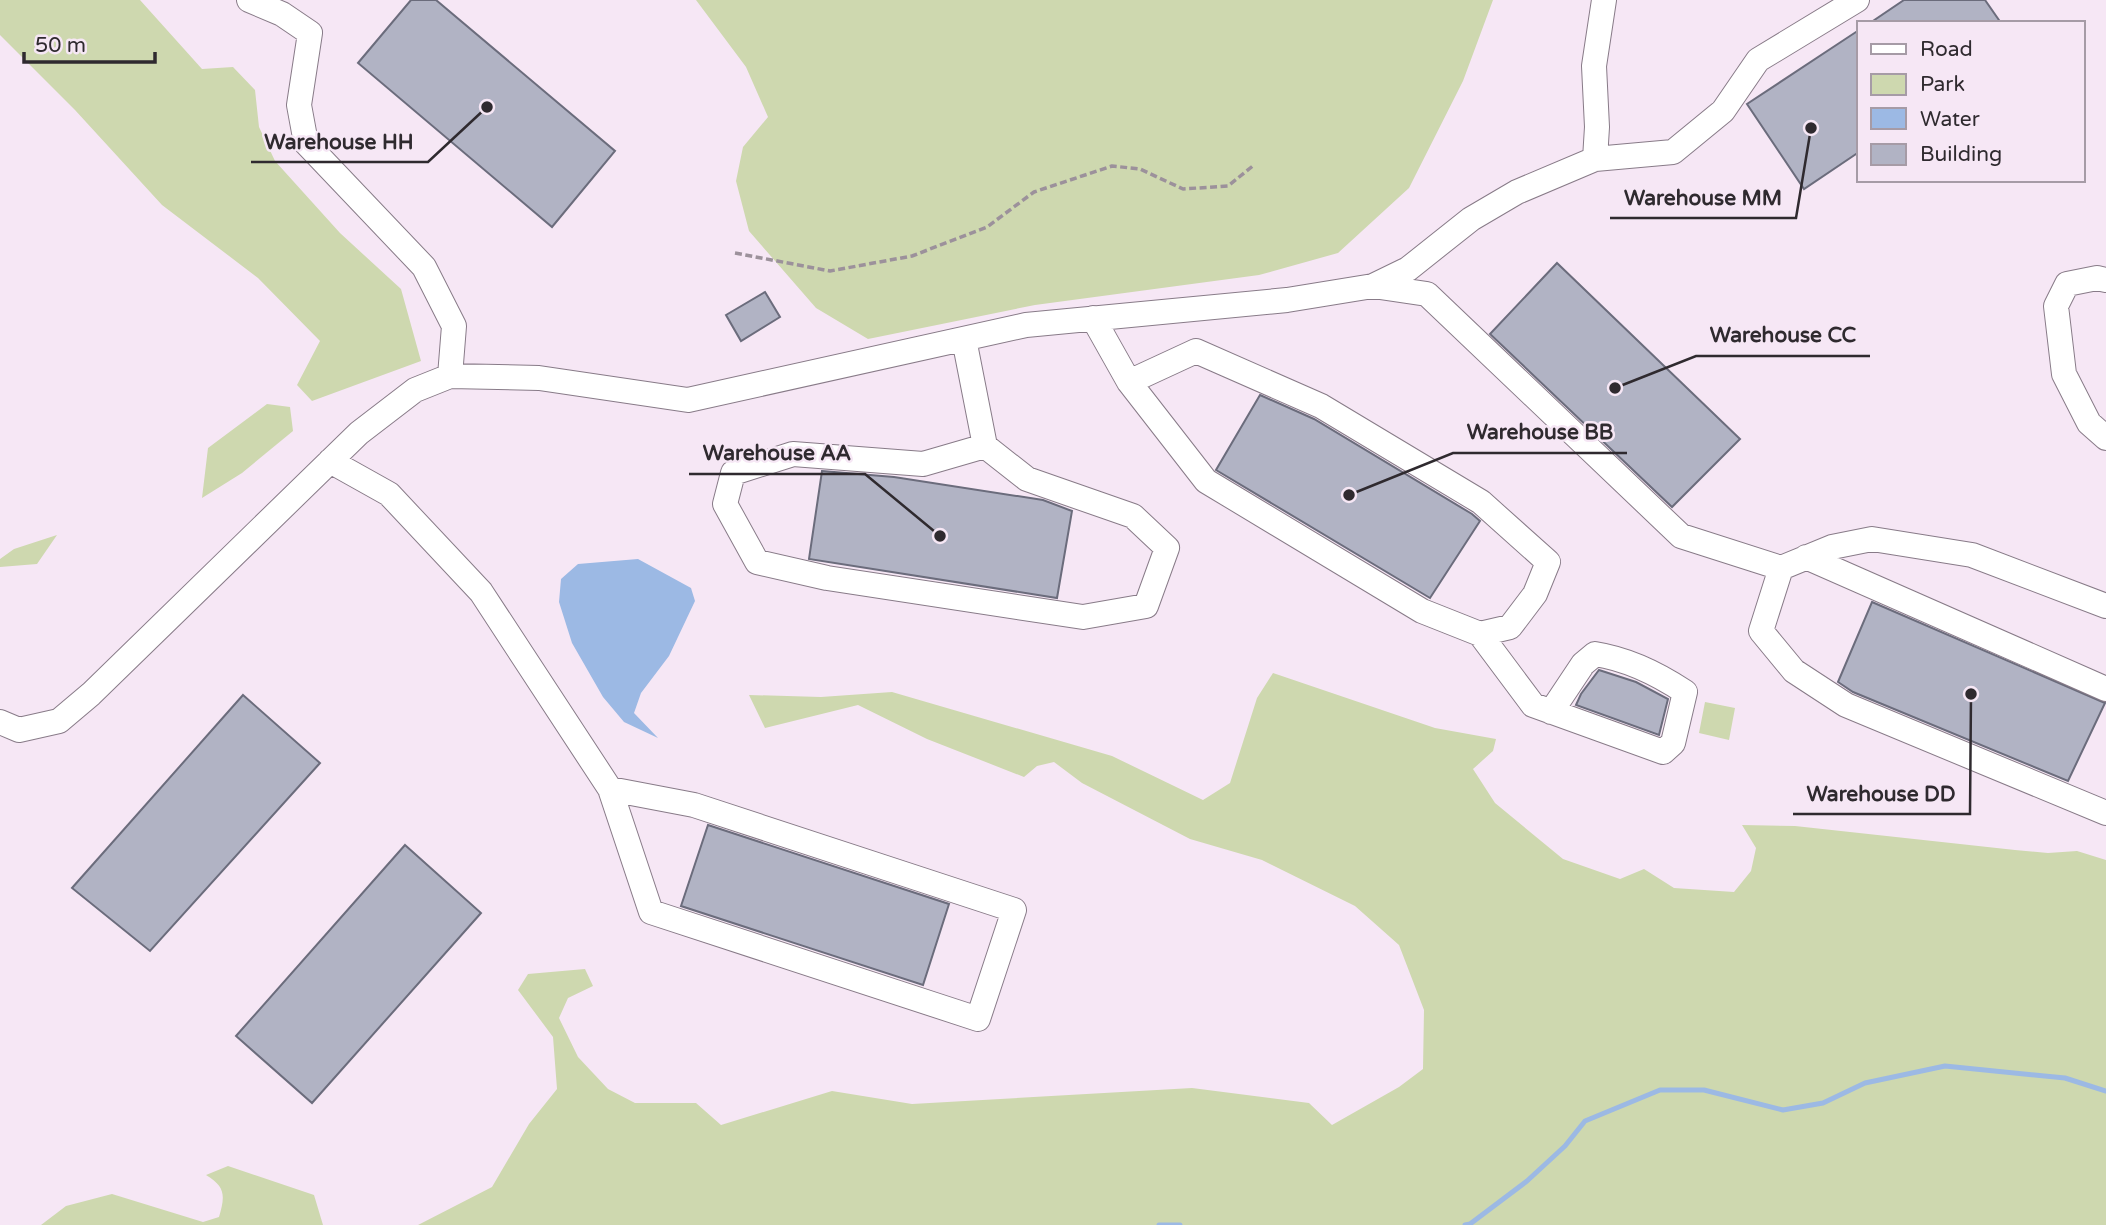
<svg xmlns="http://www.w3.org/2000/svg" width="2106" height="1225" font-family="'Varela Round',sans-serif">
  <style>
    .green { fill: #ced8af }
    .water { fill: #9cb9e4 }
    .lines { fill: none; stroke-linecap: round; stroke-linejoin: round }
    .stream { stroke: #9cb9e4; stroke-width: 5 }
    .building { fill: #b1b3c4; stroke: #6b6c7c; stroke-width: 2 }
    .minor-casing { stroke: #887b88; stroke-width: 26 }
    .path { stroke: #9c919b; stroke-width: 3.5; stroke-dasharray: 7 3.5; stroke-linecap: butt }
    .minor { stroke: #fff; stroke-width: 24 }
    .leader { fill: none; stroke: #2f2a2f; stroke-width: 2.5 }
    .callout-dot { fill: #2f2a2f; stroke: #f6e7f5; stroke-width: 2.5 }
    .callout-label { font-size: 21px; text-anchor: middle; font-weight: bold; fill: #2f2a2f; stroke: #f6e7f5; stroke-width: 5; stroke-linejoin: round; paint-order: stroke }
  </style>
  <rect width="100%" height="100%" fill="#f6e7f5"/>
  <path class="green" d="M 0,0 L 140,0 L 202,69 L 233,67 L 255,90 L 259,127 L 275,161 L 340,233 L 401,289 L 421,361 L 312,401 L 297,385 L 320,341 L 258,278 L 162,205 L 75,110 L 0,35 Z
    M 696,0 L 1493,0 L 1463,81 L 1409,188 L 1338,253 L 1259,275 L 1035,305 L 868,339 L 816,308 L 749,231 L 736,181 L 743,147 L 768,117 L 746,67 Z
    M 267,404 L 290,407 L 293,431 L 242,473 L 202,498 L 208,448 Z
    M 57,535 L 37,564 L 0,567 L 0,559 L 14,549 Z
    M 1273,673 L 1435,728 L 1496,739 L 1493,751 L 1473,769 L 1495,803 L 1563,859 L 1620,879 L 1644,869 L 1674,888 L 1734,892 L 1751,871 L 1756,848 L 1742,825 L 1795,826 L 2015,850 L 2048,853 L 2077,851 L 2106,860 L 2106,1225 L 418,1225 L 492,1187 L 529,1124 L 557,1089 L 553,1037 L 518,990 L 528,974 L 585,969 L 593,986 L 568,998 L 559,1018 L 578,1057 L 608,1089 L 635,1103 L 696,1103 L 721,1125 L 832,1091 L 912,1104 L 1192,1088 L 1309,1103 L 1332,1125 L 1399,1087 L 1423,1069 L 1424,1010 L 1399,945 L 1355,906 L 1262,860 L 1190,839 L 1082,783 L 1054,762 L 1037,766 L 1024,777 L 927,739 L 858,705 L 765,728 L 749,695 L 821,697 L 892,692 L 1112,756 L 1203,800 L 1230,783 L 1257,698 Z
    M 1705,702 L 1735,708 L 1729,740 L 1699,733 Z
    M 228,1166 L 314,1195 L 323,1225 L 41,1225 L 66,1206 L 112,1194 L 203,1222 L 219,1217 C 225,1196 226,1187 206,1175 Z"/>
  <path class="water" d="M 638,559 L 691,588 L 695,601 L 669,656 L 641,693 L 634,713 L 658,738 L 624,722 L 603,697 L 572,643 L 559,602 L 561,579 L 578,564 Z"/>
  <g class="lines">
    <path class="stream" d="M 1159,1225 L 1180,1225
      M 1465,1225 L 1470,1224 L 1527,1181 L 1565,1146 L 1585,1121 L 1660,1090 L 1704,1090 L 1783,1110 L 1823,1103 L 1865,1083 L 1945,1066 L 2065,1078 L 2106,1091"/>
  </g>
  <path class="building" d="M 411,0 L 436,0 L 615,151 L 552,227 L 358,63 Z
    M 1904,0 L 1985,0 L 2001,23 L 1870,23 Z
    M 1859,30 L 1859,152 L 1804,189 L 1747,104 Z
    M 1557,263 L 1740,439 L 1672,507 L 1490,334 Z
    M 765,292 L 780,317 L 741,341 L 726,315 Z
    M 1260,395 L 1314,419 L 1472,514 L 1480,521 L 1430,598 L 1216,470 Z
    M 822,471 L 894,477 L 1043,500 L 1072,511 L 1057,598 L 809,559 Z
    M 1872,602 L 2105,703 L 2068,781 L 1853,692 L 1838,682 Z
    M 1599,670 L 1636,682 L 1668,699 L 1659,735 L 1576,705 L 1581,694 Z
    M 243,695 L 320,763 L 150,951 L 72,888 Z
    M 708,825 L 949,904 L 923,985 L 681,906 Z
    M 405,845 L 481,913 L 312,1103 L 236,1036 Z"/>
  <g class="lines">
    <defs>
      <path id="minor" d="M 249,0 L 282,14 L 310,33 L 299,105 L 306,143 L 424,267 L 454,326 L 450,376
        M 1595,159 L 1673,152 L 1723,111 L 1758,60 L 1857,0
        M 2106,280 L 2097,278 L 2067,284 L 2056,306 L 2064,374 L 2089,423 L 2106,438
        M 1373,286 L 1427,294 L 1681,536 L 1781,568 L 1832,547 L 1872,539 L 1972,555 L 2106,606
        M 1093,318 L 1129,382 L 1206,481 L 1422,611 L 1480,634 L 1510,627 L 1535,594 L 1548,562 L 1481,502 L 1321,406 L 1196,351 L 1129,382
        M 964,339 L 985,446 L 1027,479 L 1133,516 L 1167,548 L 1146,606 L 1083,617 L 827,578 L 757,562 L 725,504 L 733,473 L 793,454 L 923,464 L 985,446
        M 330,461 L 389,494 L 481,592 L 610,789 L 651,912 L 978,1019 L 1014,910 L 694,805 L 610,789
        M 1806,557 L 2106,689
        M 1781,568 L 1761,631 L 1794,671 L 1846,705 L 2106,813
        M 1480,634 L 1533,705 L 1663,752 L 1673,743 L 1685,692 C 1658,674 1627,659 1595,654 L 1583,664 L 1551,712
        M 0,722 L 19,730 L 59,721 L 91,694 L 359,433 L 415,390 L 450,376 L 539,378 L 688,400 L 1026,325 L 1287,300 L 1373,286 L 1408,269 L 1471,219 L 1517,192 L 1595,159 L 1597,127 L 1594,66 L 1604,0"/>
    </defs>
    <use href="#minor" class="minor-casing"/>
    <path class="path" d="M 735,253 L 830,271 L 912,256 L 987,227 L 1034,192 L 1112,166 L 1140,169 L 1183,189 L 1228,186 L 1254,165"/>
    <use href="#minor" class="minor"/>
  </g>
  <path class="leader" d="M487 107L428 162H251M1811 128L1796 218H1610M1615 388L1696 356H1870M1349 495L1453 453H1627M940 536L865 474H689M1971 694L1970 814H1793"/>
  <g class="callout-dot">
    <circle cx="487" cy="107" r="7"/>
    <circle cx="1811" cy="128" r="7"/>
    <circle cx="1615" cy="388" r="7"/>
    <circle cx="1349" cy="495" r="7"/>
    <circle cx="940" cy="536" r="7"/>
    <circle cx="1971" cy="694" r="7"/>
  </g>
  <g class="callout-label">
    <text x="339" y="149">Warehouse HH</text>
    <text x="1703" y="205">Warehouse MM</text>
    <text x="1783" y="342">Warehouse CC</text>
    <text x="1540" y="439">Warehouse BB</text>
    <text x="777" y="460">Warehouse AA</text>
    <text x="1881" y="801">Warehouse DD</text>
  </g>
  <rect x="1857" y="21" width="228" height="161" fill="#f6e7f5" stroke="#a69ba6" stroke-width="2"/>
  <rect x="1871" y="44" width="35" height="10" fill="#ffffff" stroke="#a69ba6" stroke-width="2"/>
  <text x="1920" y="56" font-size="21" fill="#2f2a2f">Road</text>
  <rect x="1871" y="74" width="35" height="21" fill="#ced8af" stroke="#a69ba6" stroke-width="2"/>
  <text x="1920" y="91" font-size="21" fill="#2f2a2f">Park</text>
  <rect x="1871" y="108" width="35" height="21" fill="#9cb9e4" stroke="#a69ba6" stroke-width="2"/>
  <text x="1920" y="126" font-size="21" fill="#2f2a2f">Water</text>
  <rect x="1871" y="144" width="35" height="21" fill="#b1b3c4" stroke="#a69ba6" stroke-width="2"/>
  <text x="1920" y="161" font-size="21" fill="#2f2a2f">Building</text>
  <path d="M24 52v10h131v-10" fill="none" stroke="#2f2a2f" stroke-width="3.5"/>
  <text x="35" y="52" font-size="21" fill="#2f2a2f" stroke="#f6e7f5" stroke-width="5" paint-order="stroke">50 m</text>
</svg>
